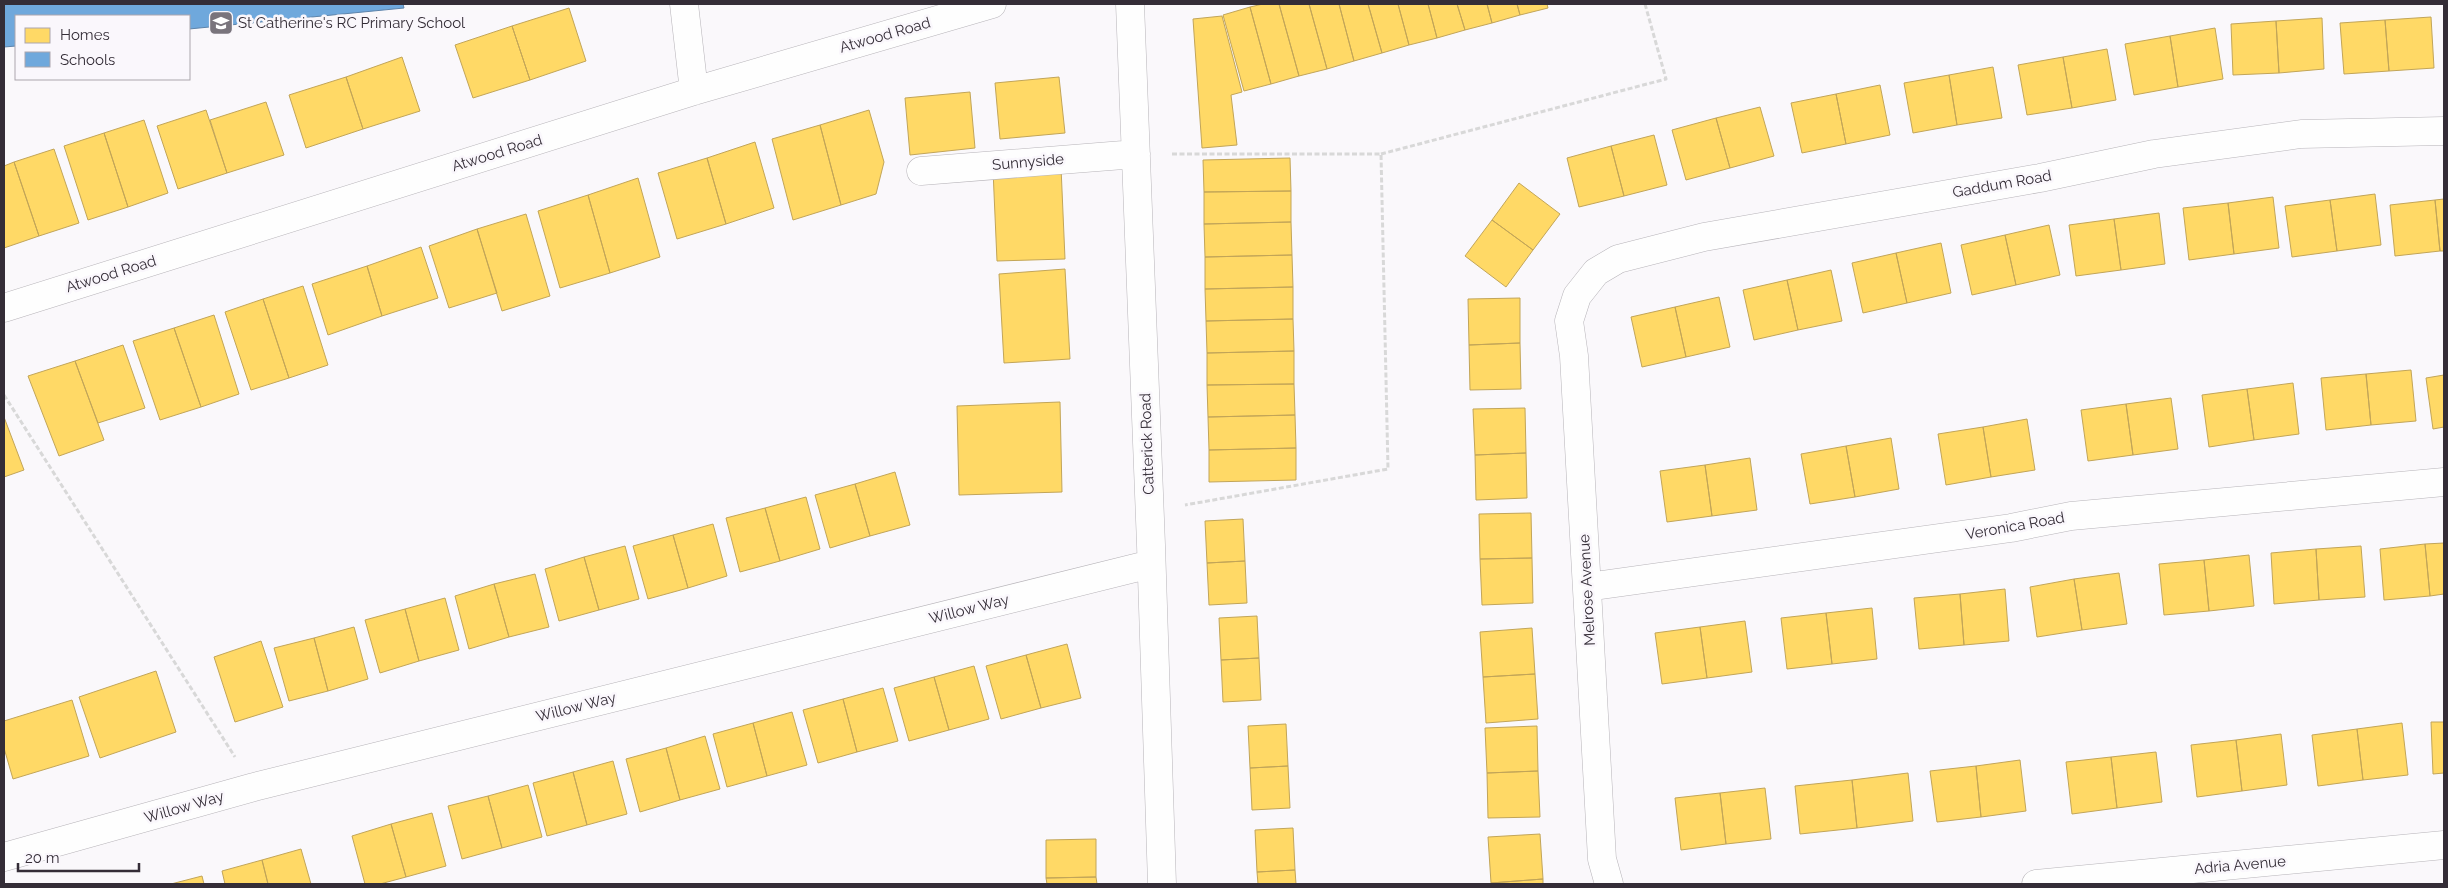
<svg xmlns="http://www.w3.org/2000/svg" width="2448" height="888" font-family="Raleway,sans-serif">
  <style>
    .homes { fill: #ffd966; stroke: #c2a558 }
    .schools { fill: #6fa8dc; stroke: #5d83aa }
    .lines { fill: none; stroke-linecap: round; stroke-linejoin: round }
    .minor-casing { stroke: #b7b4b9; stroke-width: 29 }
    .path { stroke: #d8d8d8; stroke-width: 3; stroke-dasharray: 5 2.5; stroke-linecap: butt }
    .minor { stroke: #fefefe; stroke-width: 28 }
    .labels { text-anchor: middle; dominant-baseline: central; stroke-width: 5; stroke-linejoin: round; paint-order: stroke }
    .poi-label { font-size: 15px; fill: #342d37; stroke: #faf7fc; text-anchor: start }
    .street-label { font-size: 15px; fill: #342d37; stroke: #faf7fc }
  </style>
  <rect width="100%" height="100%" fill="#faf8fb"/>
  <path class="homes" d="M 1263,4 L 1279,4 L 1299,76 L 1271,84 L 1250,7 Z
    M 1279,4 L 1309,4 L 1327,69 L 1299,76 Z
    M 1309,4 L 1339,4 L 1354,61 L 1327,69 Z
    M 1339,4 L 1368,4 L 1382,53 L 1354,61 Z
    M 1368,4 L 1398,4 L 1409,45 L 1382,53 Z
    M 1398,4 L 1428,4 L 1437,38 L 1409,45 Z
    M 1428,4 L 1457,4 L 1465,30 L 1437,38 Z
    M 1457,4 L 1487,4 L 1492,23 L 1465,30 Z
    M 1487,4 L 1517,4 L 1520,15 L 1492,23 Z
    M 1517,4 L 1547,4 L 1548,8 L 1520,15 Z
    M 1250,7 L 1271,84 L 1244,91 L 1223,15 Z
    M 569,8 L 586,61 L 530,80 L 512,26 Z
    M 1222,16 L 1242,92 L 1231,95 L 1237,145 L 1202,148 L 1193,19 Z
    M 2431,17 L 2434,68 L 2389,71 L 2385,20 Z
    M 2322,18 L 2324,69 L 2279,73 L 2276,21 Z
    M 2385,20 L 2389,71 L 2344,74 L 2340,23 Z
    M 2276,21 L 2279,73 L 2233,75 L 2231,24 Z
    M 512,26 L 530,80 L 473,98 L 455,45 Z
    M 2215,28 L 2223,79 L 2178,87 L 2170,36 Z
    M 2170,36 L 2178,87 L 2134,95 L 2125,44 Z
    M 2107,49 L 2116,100 L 2072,108 L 2063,57 Z
    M 402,57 L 420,111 L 363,129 L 346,77 Z
    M 2063,57 L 2072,108 L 2027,115 L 2018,65 Z
    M 1993,67 L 2002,118 L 1957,125 L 1949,75 Z
    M 1949,75 L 1957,125 L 1913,133 L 1904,83 Z
    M 346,77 L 363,129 L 306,148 L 289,95 Z
    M 1059,77 L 1065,133 L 1000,139 L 995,83 Z
    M 1880,85 L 1890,135 L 1846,144 L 1836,94 Z
    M 970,92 L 975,148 L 910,155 L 905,98 Z
    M 1836,94 L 1846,144 L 1802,153 L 1791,103 Z
    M 266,102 L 284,155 L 227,173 L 210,120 Z
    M 1760,107 L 1774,156 L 1730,168 L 1716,118 Z
    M 206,110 L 227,173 L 178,189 L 157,126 Z
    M 869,110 L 884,162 L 876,194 L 841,205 L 820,125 Z
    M 1716,118 L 1730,168 L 1686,180 L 1672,130 Z
    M 144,120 L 168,193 L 128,207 L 104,133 Z
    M 820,125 L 841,205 L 793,220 L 772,139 Z
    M 104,133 L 128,207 L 88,220 L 64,146 Z
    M 1654,135 L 1667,185 L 1624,196 L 1611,146 Z
    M 755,142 L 774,208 L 726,224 L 707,158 Z
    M 1611,146 L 1624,196 L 1579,207 L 1567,158 Z
    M 54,149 L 79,223 L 39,236 L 14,162 Z
    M 707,158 L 726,224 L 677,239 L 658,173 Z
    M 1290,158 L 1291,191 L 1204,192 L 1203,160 Z
    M 14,162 L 39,236 L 4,248 L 4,166 Z
    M 1061,167 L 1065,259 L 997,261 L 993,170 Z
    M 638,178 L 660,257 L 610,273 L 588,195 Z
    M 1519,183 L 1560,214 L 1533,250 L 1492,220 Z
    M 1291,191 L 1291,222 L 1204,224 L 1204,192 Z
    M 2375,194 L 2381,245 L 2337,251 L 2330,200 Z
    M 588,195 L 610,273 L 560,288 L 538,211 Z
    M 2273,197 L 2279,248 L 2234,254 L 2228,203 Z
    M 2444,199 L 2444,251 L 2440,251 L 2435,200 Z
    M 2330,200 L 2337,251 L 2292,257 L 2285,206 Z
    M 2435,200 L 2440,251 L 2395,256 L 2390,205 Z
    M 2228,203 L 2234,254 L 2189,260 L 2183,208 Z
    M 2159,213 L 2165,264 L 2121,270 L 2114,219 Z
    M 526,214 L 550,296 L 502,311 L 477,229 Z
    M 2114,219 L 2121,270 L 2076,276 L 2069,225 Z
    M 1492,220 L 1533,250 L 1506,287 L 1465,256 Z
    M 1291,222 L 1292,255 L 1205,257 L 1204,224 Z
    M 2049,225 L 2060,275 L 2016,285 L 2005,235 Z
    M 477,229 L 497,293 L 449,308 L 429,246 Z
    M 2005,235 L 2016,285 L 1972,295 L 1961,245 Z
    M 1941,243 L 1951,293 L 1907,303 L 1896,253 Z
    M 421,247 L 438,298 L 382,316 L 367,266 Z
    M 1896,253 L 1907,303 L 1863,313 L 1852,263 Z
    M 1292,255 L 1293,287 L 1205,289 L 1205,257 Z
    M 367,266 L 382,316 L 328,335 L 312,284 Z
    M 1065,269 L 1070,359 L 1004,363 L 999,274 Z
    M 1831,270 L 1842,321 L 1798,330 L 1787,280 Z
    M 1787,280 L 1798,330 L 1754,340 L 1743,290 Z
    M 303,286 L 328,365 L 289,378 L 263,299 Z
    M 1293,287 L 1293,319 L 1206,321 L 1205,289 Z
    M 1719,297 L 1730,347 L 1686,357 L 1675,307 Z
    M 1520,298 L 1520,343 L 1469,345 L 1468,299 Z
    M 263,299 L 289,378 L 251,390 L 225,312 Z
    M 1675,307 L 1686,357 L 1642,367 L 1631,317 Z
    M 214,315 L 239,394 L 201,407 L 174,328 Z
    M 1293,319 L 1294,351 L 1207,353 L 1206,321 Z
    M 174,328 L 201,407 L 160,420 L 133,341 Z
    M 1520,343 L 1521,389 L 1470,390 L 1469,345 Z
    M 123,345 L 145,408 L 98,423 L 75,361 Z
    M 1294,351 L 1294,384 L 1207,385 L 1207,353 Z
    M 75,361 L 104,440 L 59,456 L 28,376 Z
    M 2411,370 L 2416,421 L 2371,425 L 2366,374 Z
    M 2366,374 L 2371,425 L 2326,430 L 2321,378 Z
    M 2444,375 L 2444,427 L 2433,429 L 2426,378 Z
    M 2293,383 L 2299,434 L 2254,440 L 2247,389 Z
    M 1294,384 L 1295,415 L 1208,417 L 1207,385 Z
    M 2247,389 L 2254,440 L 2209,447 L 2202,395 Z
    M 2171,398 L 2178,449 L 2133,455 L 2126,404 Z
    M 1060,402 L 1062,492 L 959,495 L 957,406 Z
    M 2126,404 L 2133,455 L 2088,461 L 2081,410 Z
    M 1525,408 L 1526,453 L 1475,455 L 1473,409 Z
    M 1295,415 L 1296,448 L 1209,450 L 1208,417 Z
    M 4,417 L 24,470 L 4,477 Z
    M 2027,419 L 2035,470 L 1991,477 L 1983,427 Z
    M 1983,427 L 1991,477 L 1946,485 L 1938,434 Z
    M 1891,438 L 1899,489 L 1855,497 L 1846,446 Z
    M 1846,446 L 1855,497 L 1810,504 L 1801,454 Z
    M 1296,448 L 1296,480 L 1209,482 L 1209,450 Z
    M 1526,453 L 1527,498 L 1476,500 L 1475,455 Z
    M 1750,458 L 1757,510 L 1712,516 L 1705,465 Z
    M 1705,465 L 1712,516 L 1667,522 L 1660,471 Z
    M 895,472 L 910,525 L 870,536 L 855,484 Z
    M 855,484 L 870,536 L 830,548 L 815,495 Z
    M 806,497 L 820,549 L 780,561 L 765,508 Z
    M 765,508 L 780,561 L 740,572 L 726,518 Z
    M 1531,513 L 1532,558 L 1480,559 L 1479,514 Z
    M 1243,519 L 1245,561 L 1207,563 L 1205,521 Z
    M 713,524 L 727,576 L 688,588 L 673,535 Z
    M 673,535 L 688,588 L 648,599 L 633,546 Z
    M 2444,543 L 2444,594 L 2430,596 L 2425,544 Z
    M 2425,544 L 2430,596 L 2384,600 L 2380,549 Z
    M 625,546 L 639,599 L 599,610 L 584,557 Z
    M 2361,546 L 2365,597 L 2319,600 L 2316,549 Z
    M 2316,549 L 2319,600 L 2274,604 L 2271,553 Z
    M 2249,555 L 2254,606 L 2209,611 L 2204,560 Z
    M 584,557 L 599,610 L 559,621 L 545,569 Z
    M 1532,558 L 1533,603 L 1482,605 L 1480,559 Z
    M 2204,560 L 2209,611 L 2164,615 L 2159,564 Z
    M 1245,561 L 1247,603 L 1209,605 L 1207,563 Z
    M 2119,573 L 2127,624 L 2082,630 L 2074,579 Z
    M 535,574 L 549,627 L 509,637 L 494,584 Z
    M 2074,579 L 2082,630 L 2037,637 L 2030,587 Z
    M 494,584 L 509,637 L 469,649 L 455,596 Z
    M 2005,589 L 2009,641 L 1964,645 L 1960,594 Z
    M 1960,594 L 1964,645 L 1919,649 L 1914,598 Z
    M 445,598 L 459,650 L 419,661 L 405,609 Z
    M 1872,608 L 1877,659 L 1832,664 L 1826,613 Z
    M 405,609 L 419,661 L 380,673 L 365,620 Z
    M 1826,613 L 1832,664 L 1787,669 L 1781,618 Z
    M 1257,616 L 1259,658 L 1221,660 L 1219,618 Z
    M 1745,621 L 1752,672 L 1707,678 L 1700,627 Z
    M 354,627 L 368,679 L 328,691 L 314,638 Z
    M 1700,627 L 1707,678 L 1662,684 L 1655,633 Z
    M 1532,628 L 1535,674 L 1483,677 L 1480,632 Z
    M 314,638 L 328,691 L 289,701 L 274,648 Z
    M 261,641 L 283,707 L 235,722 L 214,657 Z
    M 1067,644 L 1081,698 L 1041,708 L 1026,655 Z
    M 1026,655 L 1041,708 L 1001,719 L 986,666 Z
    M 1259,658 L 1261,700 L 1223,702 L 1221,660 Z
    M 974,666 L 989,719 L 949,730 L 934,677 Z
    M 156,671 L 176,732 L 100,758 L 79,697 Z
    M 1535,674 L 1538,719 L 1486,723 L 1483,677 Z
    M 934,677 L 949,730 L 909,741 L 894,688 Z
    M 883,688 L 898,741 L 857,752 L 843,699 Z
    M 843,699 L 857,752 L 818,763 L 803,710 Z
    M 72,700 L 89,756 L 13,779 L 4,748 L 4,721 Z
    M 792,712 L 807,765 L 767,776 L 753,723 Z
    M 2431,722 L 2444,722 L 2444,773 L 2433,774 Z
    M 753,723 L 767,776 L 727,787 L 713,734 Z
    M 2402,723 L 2408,775 L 2363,780 L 2357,729 Z
    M 1286,724 L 1288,766 L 1250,768 L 1248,726 Z
    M 1537,726 L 1538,771 L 1487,773 L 1485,728 Z
    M 2357,729 L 2363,780 L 2318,786 L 2312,735 Z
    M 2281,734 L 2287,785 L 2242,791 L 2236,740 Z
    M 705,736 L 720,789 L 680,800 L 666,748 Z
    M 2236,740 L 2242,791 L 2197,797 L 2191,745 Z
    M 666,748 L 680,800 L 640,812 L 626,759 Z
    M 2156,752 L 2162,802 L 2117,808 L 2111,757 Z
    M 2111,757 L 2117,808 L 2072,814 L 2066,762 Z
    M 2020,760 L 2026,811 L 1981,817 L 1976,766 Z
    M 613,761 L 627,814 L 587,825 L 573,772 Z
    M 1288,766 L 1290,808 L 1252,810 L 1250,768 Z
    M 1976,766 L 1981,817 L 1937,822 L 1930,771 Z
    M 1538,771 L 1540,817 L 1488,818 L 1487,773 Z
    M 573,772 L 587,825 L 547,836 L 533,783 Z
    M 1908,773 L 1913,821 L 1857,828 L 1852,780 Z
    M 1852,780 L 1857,828 L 1800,834 L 1795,786 Z
    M 528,785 L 542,837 L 502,848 L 488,796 Z
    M 1765,788 L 1771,839 L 1726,844 L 1720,793 Z
    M 1720,793 L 1726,844 L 1681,850 L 1675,798 Z
    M 488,796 L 502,848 L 462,859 L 448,806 Z
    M 432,813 L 446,866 L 406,877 L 391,824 Z
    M 391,824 L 406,877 L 380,884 L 365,884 L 352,836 Z
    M 1293,828 L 1295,870 L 1257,872 L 1255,830 Z
    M 1540,834 L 1543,879 L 1491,883 L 1488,837 Z
    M 1096,839 L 1096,877 L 1046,878 L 1046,840 Z
    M 301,849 L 311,884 L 268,884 L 262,860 Z
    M 262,860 L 268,884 L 225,884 L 222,871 Z
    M 1295,870 L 1296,884 L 1258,884 L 1257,872 Z
    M 202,876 L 204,884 L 171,884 Z
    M 1096,877 L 1097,884 L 1047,884 L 1046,878 Z
    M 1543,879 L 1543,884 L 1492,884 L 1491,883 Z"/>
  <path class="schools" d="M 4,4 L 403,4 L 404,8 L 189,29 L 189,16 L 16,16 L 16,46 L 4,47 Z"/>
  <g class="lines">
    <defs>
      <path id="minor" d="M 684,4 L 694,91
        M 1130,4 L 1151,545 L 1162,884
        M 921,171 L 1136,154
        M 4,308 L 694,91 L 992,4
        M 1587,587 L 2011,528 L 2071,516 L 2444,482
        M 4,857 L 254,787 L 1151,564
        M 1609,884 L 1602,859 L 1574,356 L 1569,321 L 1577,296 L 1596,272 L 1618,259 L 1704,237 L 2040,178 L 2154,154 L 2301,134 L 2444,131
        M 2036,884 L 2444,845"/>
    </defs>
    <use href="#minor" class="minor-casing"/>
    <path class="path" d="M 1172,154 L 1381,154 L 1388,469 L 1185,505
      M 1381,154 L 1666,79 L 1645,4
      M 4,395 L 235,757"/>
    <use href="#minor" class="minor"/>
  </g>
  <defs>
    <symbol id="school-square" viewBox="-11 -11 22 22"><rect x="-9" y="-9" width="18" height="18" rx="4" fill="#79747c" stroke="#faf7fc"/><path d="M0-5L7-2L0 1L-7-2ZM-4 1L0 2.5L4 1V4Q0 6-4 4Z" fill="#fff"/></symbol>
  </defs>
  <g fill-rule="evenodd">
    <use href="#school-square" x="207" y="9" width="28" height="28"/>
  </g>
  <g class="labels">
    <g class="poi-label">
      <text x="238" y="23">St Catherine's RC Primary School</text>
    </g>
    <g class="street-label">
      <text transform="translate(885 35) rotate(-16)">Atwood Road</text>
      <text transform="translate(497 153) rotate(-17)">Atwood Road</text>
      <text transform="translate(1028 162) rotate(-5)">Sunnyside</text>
      <text transform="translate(2002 184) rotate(-10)">Gaddum Road</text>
      <text transform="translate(111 274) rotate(-17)">Atwood Road</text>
      <text transform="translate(1147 444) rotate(-92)">Catterick Road</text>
      <text transform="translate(2015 526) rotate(-10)">Veronica Road</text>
      <text transform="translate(1587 590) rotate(-93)">Melrose Avenue</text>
      <text transform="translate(969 609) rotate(-14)">Willow Way</text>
      <text transform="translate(576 707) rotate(-14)">Willow Way</text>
      <text transform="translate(184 807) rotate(-16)">Willow Way</text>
      <text transform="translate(2240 865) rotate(-5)">Adria Avenue</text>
    </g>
  </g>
  <rect width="2448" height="888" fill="none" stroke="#342d37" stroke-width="10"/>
  <rect x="15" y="15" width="175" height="65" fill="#faf7fc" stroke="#aba6ad"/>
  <rect x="25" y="28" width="25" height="15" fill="#ffd966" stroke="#aba6ad"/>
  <text x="60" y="40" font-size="15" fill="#342d37">Homes</text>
  <rect x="25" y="52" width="25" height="15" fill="#6fa8dc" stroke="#aba6ad"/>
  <text x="60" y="65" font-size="15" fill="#342d37">Schools</text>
  <path d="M18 863v8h121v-8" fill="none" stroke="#342d37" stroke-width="2.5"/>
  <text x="25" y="863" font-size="15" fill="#342d37" stroke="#faf7fc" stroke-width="4" paint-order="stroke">20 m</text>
</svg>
